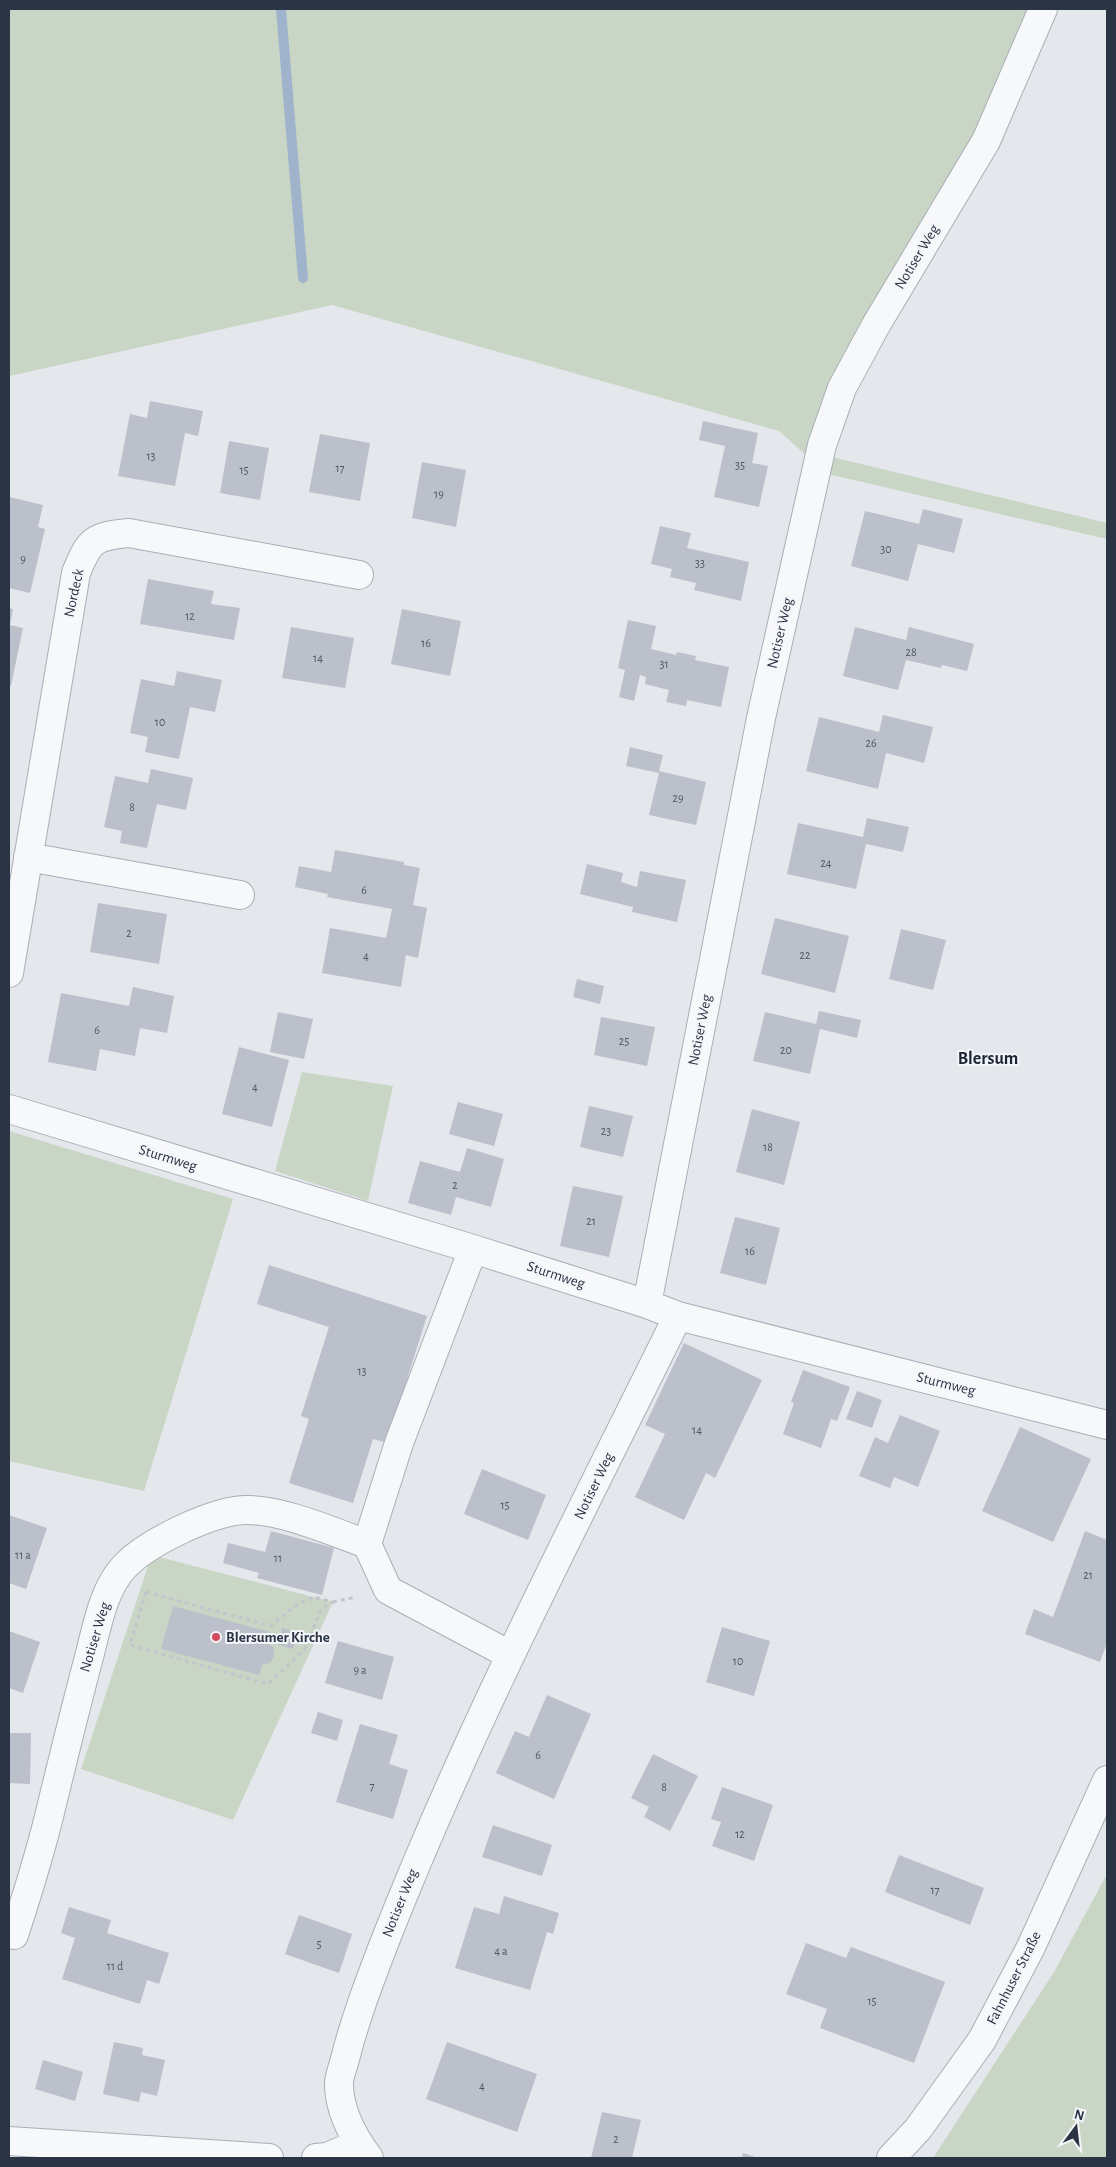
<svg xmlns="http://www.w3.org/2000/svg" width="1116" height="2167" font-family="'Alegreya Sans',sans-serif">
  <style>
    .green { fill: #c9d6c5 }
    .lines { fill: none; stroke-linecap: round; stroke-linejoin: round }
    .stream { stroke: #9fb4cc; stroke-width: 10 }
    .building { fill: #bbc0ca }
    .minor-casing { stroke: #a9aeb7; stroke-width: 30 }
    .path { stroke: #c2c5cb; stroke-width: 3; stroke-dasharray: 4 4; stroke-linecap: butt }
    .minor { stroke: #f7f8fa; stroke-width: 28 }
    .poi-dot { fill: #d1495b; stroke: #f4f6f9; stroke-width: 2 }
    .labels { text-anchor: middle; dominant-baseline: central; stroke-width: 4; stroke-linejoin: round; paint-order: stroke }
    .number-label { font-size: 12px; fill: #4f5766 }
    .street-label { font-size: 15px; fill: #2b3445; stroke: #f4f6f9 }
    .poi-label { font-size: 15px; font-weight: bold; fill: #2b3445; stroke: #f4f6f9; text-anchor: start }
    .quarter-label { font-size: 18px; font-weight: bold; fill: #1d2536; stroke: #f4f6f9 }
  </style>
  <rect width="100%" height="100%" fill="#e4e7ec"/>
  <path class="green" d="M 9,9 L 1035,9 L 980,136 L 807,456 L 779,431 L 332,305 L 9,376 Z
    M 832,457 L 1107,523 L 1107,539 L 828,474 Z
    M 302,1072 L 393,1086 L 368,1201 L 275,1171 Z
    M 9,1131 L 233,1199 L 144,1491 L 9,1461 Z
    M 159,1557 L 333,1602 L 233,1820 L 81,1769 L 149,1563 Z
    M 1107,1874 L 1107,2158 L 933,2158 L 1054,1972 Z"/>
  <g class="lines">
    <path class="stream" d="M 281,9 L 303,278"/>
  </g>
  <path class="building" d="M 150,401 L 203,411 L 198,436 L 185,433 L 175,486 L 118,476 L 130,414 L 147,418 Z
    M 703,421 L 758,433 L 752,463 L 768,466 L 759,507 L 714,497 L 725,446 L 699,440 Z
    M 320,434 L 370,443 L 360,501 L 309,492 Z
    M 229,441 L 269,448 L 260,500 L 220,493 Z
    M 422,462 L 466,470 L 456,527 L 412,518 Z
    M 9,497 L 43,505 L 38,527 L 45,529 L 30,593 L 9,588 Z
    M 923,509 L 963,519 L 954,553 L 918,544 L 908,581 L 851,566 L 865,511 L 919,524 Z
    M 660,526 L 691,533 L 687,548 L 749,562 L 741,601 L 694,590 L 696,583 L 670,577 L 672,569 L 651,564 Z
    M 148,579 L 214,591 L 211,604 L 240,608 L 234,640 L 140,624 Z
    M 9,608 L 13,609 L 10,625 L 23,628 L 11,686 L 9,685 Z
    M 402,609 L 461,621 L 450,676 L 391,664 Z
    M 628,620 L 656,626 L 651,649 L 676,655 L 677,652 L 696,656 L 695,660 L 729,667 L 721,707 L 687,700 L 686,706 L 666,702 L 669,690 L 645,684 L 646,677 L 640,675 L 634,701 L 619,697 L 625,670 L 618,668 Z
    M 291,627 L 354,638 L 345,688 L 282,678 Z
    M 855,627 L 906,640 L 909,627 L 974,644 L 967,671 L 942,665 L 941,668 L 906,660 L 898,690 L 843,676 Z
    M 177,671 L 222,680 L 215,712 L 190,707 L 179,759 L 145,752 L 148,737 L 130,733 L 141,679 L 174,686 Z
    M 883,715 L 933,727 L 924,763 L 886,753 L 878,789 L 806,771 L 819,717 L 879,732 Z
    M 630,747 L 663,755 L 659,771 L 706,782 L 696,825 L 649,815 L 659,773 L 626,766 Z
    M 151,769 L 193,778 L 186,810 L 157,804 L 147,848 L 120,843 L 122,831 L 104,827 L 115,776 L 148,783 Z
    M 867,818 L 909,827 L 903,852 L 866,844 L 856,889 L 787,874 L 798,823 L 863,837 Z
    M 335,850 L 404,862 L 404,865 L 420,868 L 413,905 L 427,908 L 418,958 L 406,955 L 401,987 L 322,973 L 330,928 L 386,938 L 392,909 L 327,897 L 328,894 L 295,887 L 299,866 L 331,872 Z
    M 587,864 L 623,873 L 621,882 L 637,887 L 640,871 L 686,880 L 677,922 L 632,912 L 633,907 L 580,894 Z
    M 98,903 L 167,914 L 159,964 L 90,952 Z
    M 775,918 L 849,936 L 835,993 L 761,974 Z
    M 901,929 L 946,940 L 933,990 L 889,979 Z
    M 577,979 L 604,986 L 600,1004 L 573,997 Z
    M 133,987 L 174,996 L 167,1033 L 140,1028 L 135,1056 L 100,1049 L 96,1071 L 48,1062 L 61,993 L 129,1006 Z
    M 819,1011 L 861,1020 L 857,1038 L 820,1029 L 810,1074 L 753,1061 L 765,1012 L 816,1024 Z
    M 278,1012 L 313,1019 L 304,1059 L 270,1052 Z
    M 601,1017 L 655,1027 L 647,1066 L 594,1055 Z
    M 239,1047 L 289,1060 L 272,1127 L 222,1114 Z
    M 458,1102 L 503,1114 L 494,1146 L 449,1134 Z
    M 589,1106 L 633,1116 L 623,1157 L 580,1147 Z
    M 752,1109 L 800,1122 L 784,1185 L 736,1172 Z
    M 467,1148 L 504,1159 L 491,1207 L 456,1197 L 451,1215 L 408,1203 L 420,1161 L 460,1172 Z
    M 573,1186 L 623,1196 L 609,1257 L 560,1246 Z
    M 735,1217 L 780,1228 L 766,1285 L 720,1273 Z
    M 269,1265 L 427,1316 L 387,1443 L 373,1439 L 353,1503 L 289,1483 L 309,1419 L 301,1416 L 329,1327 L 257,1304 Z
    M 684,1343 L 762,1380 L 715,1478 L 706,1473 L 684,1520 L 635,1497 L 665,1434 L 645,1425 Z
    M 803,1370 L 850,1387 L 837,1421 L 831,1419 L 821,1448 L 783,1434 L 794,1403 L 791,1402 Z
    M 857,1391 L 882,1400 L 872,1428 L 846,1419 Z
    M 900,1415 L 940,1431 L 918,1487 L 894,1477 L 890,1488 L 859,1476 L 875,1437 L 888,1443 Z
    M 1020,1427 L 1091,1459 L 1053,1542 L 982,1511 Z
    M 482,1469 L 546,1495 L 528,1540 L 464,1514 Z
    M 9,1515 L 47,1528 L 26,1589 L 9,1583 Z
    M 271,1531 L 334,1548 L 322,1595 L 257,1578 L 259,1573 L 223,1563 L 228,1543 L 265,1552 Z
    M 1085,1531 L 1107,1540 L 1107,1643 L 1100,1662 L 1025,1634 L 1034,1609 L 1053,1617 Z
    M 173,1606 L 270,1632 L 267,1642 L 274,1648 L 274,1657 L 270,1663 L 262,1665 L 259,1675 L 161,1649 Z
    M 722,1627 L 770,1641 L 754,1696 L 706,1682 Z
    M 282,1628 L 297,1632 L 293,1649 L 278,1645 Z
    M 9,1631 L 40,1642 L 23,1693 L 9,1688 Z
    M 338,1641 L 394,1657 L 382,1700 L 325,1683 Z
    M 547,1695 L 591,1714 L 554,1799 L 496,1773 L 515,1731 L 529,1737 Z
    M 318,1712 L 343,1720 L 337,1741 L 311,1733 Z
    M 360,1724 L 398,1735 L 389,1764 L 408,1770 L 393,1819 L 336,1802 Z
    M 9,1733 L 31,1733 L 30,1784 L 9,1783 Z
    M 653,1754 L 698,1776 L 670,1831 L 644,1817 L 649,1807 L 631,1798 Z
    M 722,1787 L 773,1805 L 754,1861 L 712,1846 L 721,1822 L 711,1819 Z
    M 493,1825 L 552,1845 L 542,1876 L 482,1857 Z
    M 899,1855 L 984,1888 L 970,1925 L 885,1892 Z
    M 504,1896 L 559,1913 L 553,1934 L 547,1932 L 530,1990 L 455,1968 L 474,1907 L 499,1914 Z
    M 69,1907 L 111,1920 L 107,1933 L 169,1953 L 159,1984 L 147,1980 L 140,2004 L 62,1979 L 75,1938 L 61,1933 Z
    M 299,1915 L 352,1934 L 339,1973 L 285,1954 Z
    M 806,1943 L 846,1958 L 851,1947 L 945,1982 L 914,2063 L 820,2028 L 827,2009 L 786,1994 Z
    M 114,2042 L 143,2048 L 142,2055 L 165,2060 L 157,2096 L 141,2092 L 139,2102 L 103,2094 Z
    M 447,2042 L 537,2074 L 517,2132 L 426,2099 Z
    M 43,2060 L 83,2072 L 75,2101 L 35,2089 Z
    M 602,2112 L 641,2120 L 632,2158 L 591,2158 Z
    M 743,2153 L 758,2158 L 742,2158 Z"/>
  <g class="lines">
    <defs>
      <path id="minor" d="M 28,857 L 240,895
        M 9,973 L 76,573 C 89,540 94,536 129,533 L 359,575
        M 9,1109 L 473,1249 L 647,1304 L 678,1316 L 1107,1425
        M 473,1249 L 399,1443 L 367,1544 L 388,1590 L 510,1655
        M 647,1304 L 761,718 L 822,445 L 842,388 L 876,325 L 986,141 L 1043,9
        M 14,1935 C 28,1892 42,1848 52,1804 C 64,1755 76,1706 89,1657 C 97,1627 103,1589 125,1566 C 148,1542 214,1510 247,1510 C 284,1510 333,1532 367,1544
        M 9,2141 L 269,2158
        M 316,2158 L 327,2157 L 358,2144
        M 369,2158 C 354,2138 340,2113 339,2086 C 338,2078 343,2068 345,2059 C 355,2019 370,1980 385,1941 C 469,1727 576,1522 678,1316
        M 891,2158 L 918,2129 L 982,2040 L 1031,1947 L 1107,1780"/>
    </defs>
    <use href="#minor" class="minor-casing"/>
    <path class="path" d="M 146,1592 L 271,1626 L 296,1605 L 314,1597 L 333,1602 L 321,1609 L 305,1649 L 268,1684 L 130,1645 Z
      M 333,1602 L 356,1597"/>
    <use href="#minor" class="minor"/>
  </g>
  <circle class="poi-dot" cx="216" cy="1637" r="5"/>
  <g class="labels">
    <g class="number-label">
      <text x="151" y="456">13</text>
      <text x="740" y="465">35</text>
      <text x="340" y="468">17</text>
      <text x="244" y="470">15</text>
      <text x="439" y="494">19</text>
      <text x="886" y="549">30</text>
      <text x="23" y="559">9</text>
      <text x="700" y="563">33</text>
      <text x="190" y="616">12</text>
      <text x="426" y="643">16</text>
      <text x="911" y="652">28</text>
      <text x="318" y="658">14</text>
      <text x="664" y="664">31</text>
      <text x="160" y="722">10</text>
      <text x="871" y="743">26</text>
      <text x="678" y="798">29</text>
      <text x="132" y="807">8</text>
      <text x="826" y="863">24</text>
      <text x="364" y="890">6</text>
      <text x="129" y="933">2</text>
      <text x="805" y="955">22</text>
      <text x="366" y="956">4</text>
      <text x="97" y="1030">6</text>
      <text x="624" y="1041">25</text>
      <text x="786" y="1050">20</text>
      <text x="255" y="1087">4</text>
      <text x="606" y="1131">23</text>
      <text x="768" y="1147">18</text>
      <text x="455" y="1185">2</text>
      <text x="591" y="1221">21</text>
      <text x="750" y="1251">16</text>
      <text x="362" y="1371">13</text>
      <text x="697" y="1430">14</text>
      <text x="505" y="1505">15</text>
      <text x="23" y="1555">11 a</text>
      <text x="278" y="1558">11</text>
      <text x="1088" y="1575">21</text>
      <text x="738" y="1661">10</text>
      <text x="360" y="1670">9 a</text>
      <text x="538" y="1755">6</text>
      <text x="372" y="1786">7</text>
      <text x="664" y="1787">8</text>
      <text x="740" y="1834">12</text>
      <text x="935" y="1890">17</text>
      <text x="319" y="1944">5</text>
      <text x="501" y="1951">4 a</text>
      <text x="115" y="1966">11 d</text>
      <text x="872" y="2001">15</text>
      <text x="482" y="2086">4</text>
      <text x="616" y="2139">2</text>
    </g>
    <g class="street-label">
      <text transform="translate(917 257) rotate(-59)">Notiser Weg</text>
      <text transform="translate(74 593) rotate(-78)">Nordeck</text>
      <text transform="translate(780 633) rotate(-77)">Notiser Weg</text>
      <text transform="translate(700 1030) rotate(-79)">Notiser Weg</text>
      <text transform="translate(168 1158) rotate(17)">Sturmweg</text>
      <text transform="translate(556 1275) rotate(18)">Sturmweg</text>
      <text transform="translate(946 1384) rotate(14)">Sturmweg</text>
      <text transform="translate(594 1486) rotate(-64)">Notiser Weg</text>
      <text transform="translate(95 1637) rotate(-73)">Notiser Weg</text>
      <text transform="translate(400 1903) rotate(-68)">Notiser Weg</text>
      <text transform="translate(1014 1978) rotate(-63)">Fahnhuser Straße</text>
    </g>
    <g class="poi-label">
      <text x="226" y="1637">Blersumer Kirche</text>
    </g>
    <g class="quarter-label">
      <text x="988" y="1059">Blersum</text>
    </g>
  </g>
  <rect width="1116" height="2167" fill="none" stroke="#2b3445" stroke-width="20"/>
  <g transform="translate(1076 2127) rotate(15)" stroke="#f4f6f9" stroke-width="4" paint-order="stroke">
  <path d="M0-4L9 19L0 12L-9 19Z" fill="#2b3445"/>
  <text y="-8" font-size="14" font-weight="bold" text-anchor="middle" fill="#2b3445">N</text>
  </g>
</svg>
